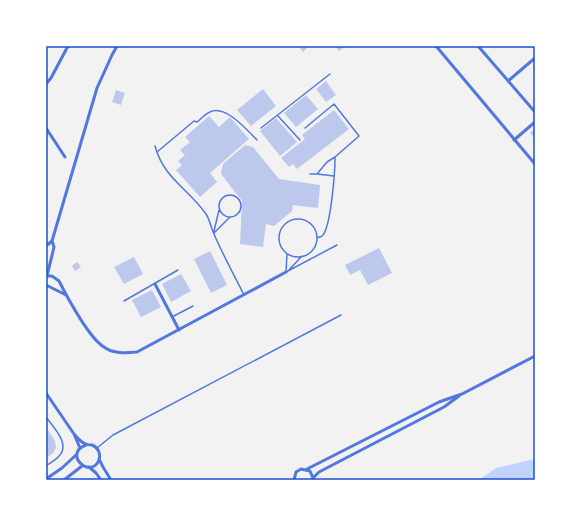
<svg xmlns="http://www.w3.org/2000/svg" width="581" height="526" font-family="Inter,sans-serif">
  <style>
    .water { fill: #bfd3fe }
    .building { fill: #bdc9ec }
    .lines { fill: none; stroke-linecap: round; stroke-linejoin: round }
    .service { stroke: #5277de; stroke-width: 1.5 }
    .minor { stroke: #5277de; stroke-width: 3 }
    .neatline { fill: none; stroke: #1d4ed8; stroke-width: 1.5 }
  </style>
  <rect width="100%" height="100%" fill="#f2f2f2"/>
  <path class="water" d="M 535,459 L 535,480 L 479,480 L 496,468 Z"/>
  <path class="building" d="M 298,46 L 309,46 L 303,52 Z
    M 335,46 L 346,46 L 339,51 Z
    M 326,81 L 336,95 L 326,102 L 316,89 Z
    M 263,89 L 276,106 L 251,126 L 237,110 Z
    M 116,90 L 125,93 L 121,105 L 112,102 Z
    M 306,95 L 318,109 L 296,127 L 284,113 Z
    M 334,110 L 349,129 L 297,169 L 293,164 L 289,167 L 281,158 L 305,139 L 302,135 Z
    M 209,116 L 219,127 L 230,117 L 249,139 L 210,173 L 217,182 L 200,197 L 176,170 L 182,165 L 178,161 L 185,155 L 180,150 L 190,142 L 185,137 Z
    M 276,118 L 297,142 L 280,156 L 260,131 Z
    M 535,128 L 535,139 L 530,133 Z
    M 245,145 L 253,147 L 279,179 L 320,185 L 318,208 L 293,205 L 292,211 L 274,226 L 266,224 L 263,247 L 240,244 L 242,201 L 221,174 L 223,164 Z
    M 379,248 L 392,273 L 368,285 L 360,270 L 350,275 L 345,265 Z
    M 210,251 L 227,285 L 211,293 L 194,259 Z
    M 134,257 L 143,274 L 124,284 L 114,267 Z
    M 77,262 L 81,267 L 75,271 L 72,266 Z
    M 181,274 L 191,291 L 171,302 L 162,284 Z
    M 152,290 L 161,307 L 141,317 L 132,300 Z
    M 46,427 L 55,441 L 56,447 L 53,453 L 46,458 Z"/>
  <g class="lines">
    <path class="service" d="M 278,116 L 300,140
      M 261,128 L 330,74
      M 305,128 L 334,104 L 359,136 L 335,157 L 327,162 L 317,174 L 334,176
      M 155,146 C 164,179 188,188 206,214 C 210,220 211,228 214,234 C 223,255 234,275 244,295
      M 157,152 L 194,121 L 197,122 C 201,119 205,114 210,112 C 225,104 247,130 257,140
      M 310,174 L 317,174
      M219 206a11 11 0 1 1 22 0a11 11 0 1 1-22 0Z
      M279 238a19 19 0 1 1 38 0a19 19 0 1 1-38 0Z
      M 214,231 L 219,210
      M 214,233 L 230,217
      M 317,238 C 319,237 321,237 322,236 C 331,229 335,170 335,158
      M 288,271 L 302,256
      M 286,272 L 337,245
      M 286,272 L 287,254
      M 124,301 L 178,270
      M 172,317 L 193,306
      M 46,417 C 53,427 71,444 59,456 C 56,460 50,463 46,466
      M 97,448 L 113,435 L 341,315"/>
    <path class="minor" d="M 436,46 L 535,164
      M 478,46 L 535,112
      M 508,81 L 535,58
      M 46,84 L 51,78 L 68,46
      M 46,128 L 65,157
      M 514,140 L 535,122
      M 52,241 L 54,247 L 47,276 L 52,276 L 59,281 C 67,297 89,338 104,347 C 113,354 126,353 137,352 L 286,272
      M 46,246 L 52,241 L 97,88 L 112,55 L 117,46
      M 155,284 L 179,330
      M 46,285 L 66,295
      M 46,393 L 74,434 L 80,448
      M 74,434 C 77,437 81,443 86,444 C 88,445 90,445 92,445 C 98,447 101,454 99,460 C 91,480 62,454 86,445
      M 99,459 L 103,467 L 111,480
      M 89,467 L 96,473 L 101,480
      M 307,469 L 439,402 L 462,394 L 535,356
      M 313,478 L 319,472 L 444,407 L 459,396
      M 46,479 L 62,468 L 77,454
      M 64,480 L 82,466
      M 294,480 L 296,472 L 301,469 L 310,471 L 313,478"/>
  </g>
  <rect width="581" height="526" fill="none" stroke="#ffffff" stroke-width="94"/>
  <rect x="47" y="47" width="487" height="432" class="neatline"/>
</svg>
